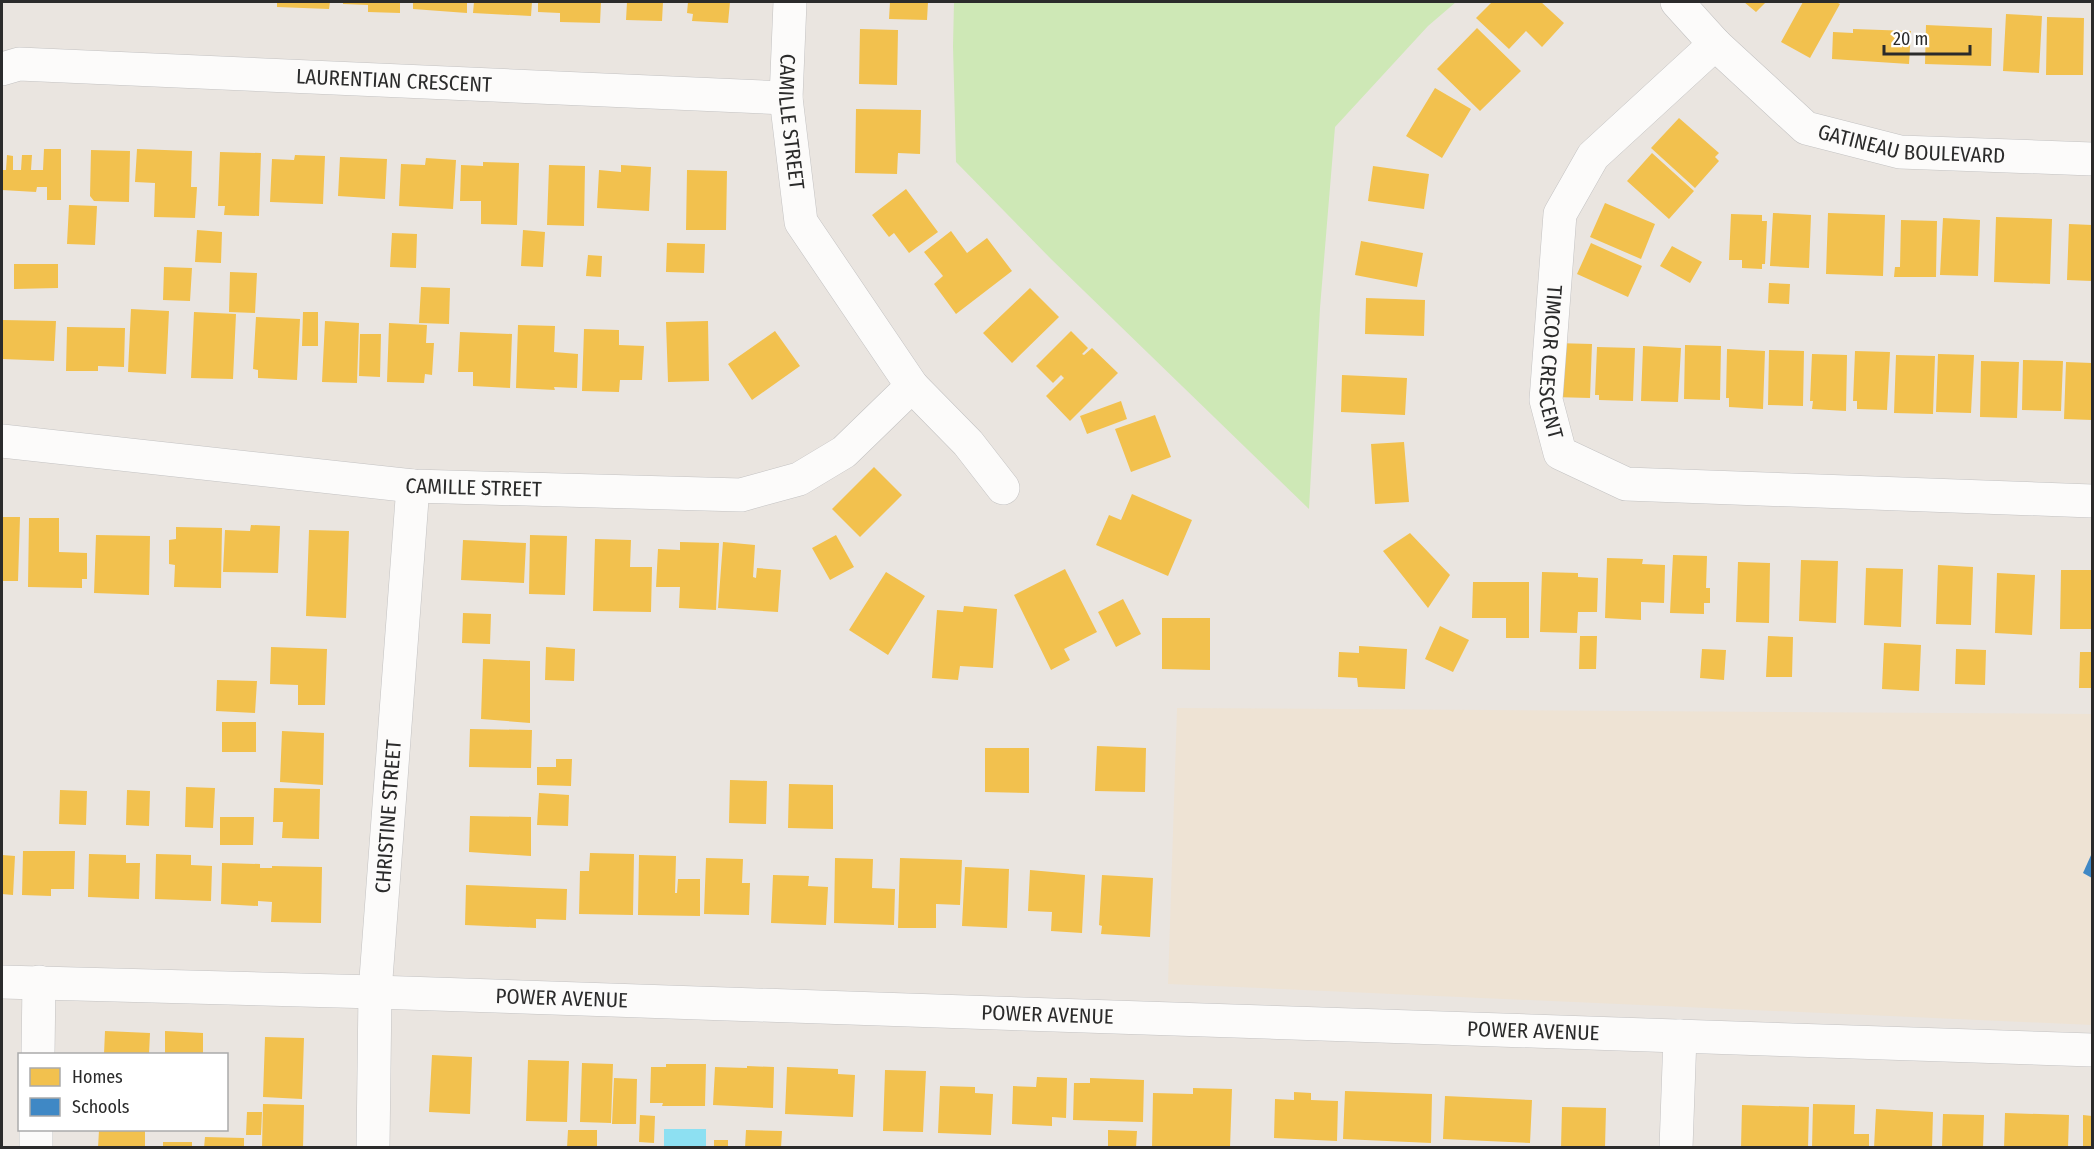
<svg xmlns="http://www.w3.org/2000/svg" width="2094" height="1149" font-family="'Fira Sans Condensed',sans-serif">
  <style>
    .education { fill: #eee3d4 }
    .green { fill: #cee8b6 }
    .water { fill: #8de0f2 }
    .homes { fill: #f2c14e }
    .schools { fill: #3f88c5 }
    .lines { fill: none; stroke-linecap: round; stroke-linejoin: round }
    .minor-casing { stroke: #c3c2c2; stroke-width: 34 }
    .minor { stroke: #fcfbfa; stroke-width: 33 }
    .labels { text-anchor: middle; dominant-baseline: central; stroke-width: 6; stroke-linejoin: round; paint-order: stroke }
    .street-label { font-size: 21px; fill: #2b2b2b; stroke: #fff }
  </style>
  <rect width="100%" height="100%" fill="#eae5e0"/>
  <path class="education" d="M 1177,708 L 2092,714 L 2092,1025 L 1168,984 Z"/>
  <path class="green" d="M 954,2 L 1456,2 L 1428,26 L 1335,127 L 1320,308 L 1309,509 L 1051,259 L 956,162 L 953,46 Z"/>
  <path class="water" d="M 664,1129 L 706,1129 L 706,1147 L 664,1147 Z"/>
  <path class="homes" d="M 277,2 L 330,2 L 329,9 L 277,7 Z
    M 343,2 L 400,2 L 400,13 L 368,12 L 368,5 L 343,4 Z
    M 413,2 L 467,2 L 467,13 L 413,9 Z
    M 474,2 L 532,2 L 531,16 L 473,13 Z
    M 538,2 L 601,2 L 600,23 L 560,22 L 560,13 L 538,12 Z
    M 627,2 L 663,2 L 662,21 L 626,20 Z
    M 688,2 L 730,2 L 728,23 L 692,21 L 693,14 L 687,13 Z
    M 890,2 L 928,2 L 927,20 L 889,19 Z
    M 1492,2 L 1541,2 L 1564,23 L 1542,47 L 1526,31 L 1509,49 L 1476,18 Z
    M 1744,2 L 1766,2 L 1756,12 Z
    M 1803,2 L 1836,2 L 1840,4 L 1810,58 L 1781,42 Z
    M 2006,14 L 2042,16 L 2039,73 L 2003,71 Z
    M 2047,17 L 2084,18 L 2083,75 L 2046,75 Z
    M 1926,25 L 1992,28 L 1991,66 L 1925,64 Z
    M 1477,28 L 1521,71 L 1480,111 L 1437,69 Z
    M 860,29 L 898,30 L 897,85 L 859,84 Z
    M 1853,29 L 1911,31 L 1909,64 L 1832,59 L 1833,32 L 1853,33 Z
    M 1435,88 L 1471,109 L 1442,158 L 1406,136 Z
    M 856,109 L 921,110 L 920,154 L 898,153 L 897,174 L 855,173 Z
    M 1679,118 L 1719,153 L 1715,157 L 1719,161 L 1695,188 L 1651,148 Z
    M 44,149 L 61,149 L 61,200 L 47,200 L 47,187 L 37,187 L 36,192 L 2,190 L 2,170 L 6,170 L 7,155 L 13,156 L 13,170 L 21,170 L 22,155 L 32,155 L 31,170 L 43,170 Z
    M 137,149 L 192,151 L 191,187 L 197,187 L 195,218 L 154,217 L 155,183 L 135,182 Z
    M 91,150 L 130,151 L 129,202 L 94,201 L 90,196 Z
    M 220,152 L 261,153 L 259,216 L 224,215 L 225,206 L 218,206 Z
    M 1652,153 L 1694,191 L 1669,219 L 1627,181 Z
    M 295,155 L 325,156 L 323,204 L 270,202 L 272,159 L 294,160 Z
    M 340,157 L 387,159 L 385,199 L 338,196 Z
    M 426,158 L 456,160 L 453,209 L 399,206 L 401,164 L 425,165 Z
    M 483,162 L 519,163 L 517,225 L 481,224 L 481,201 L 460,201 L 461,165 L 483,166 Z
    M 549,165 L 585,166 L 584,226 L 547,225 Z
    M 621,165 L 651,167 L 649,211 L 597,208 L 599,170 L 621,172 Z
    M 1373,166 L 1429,174 L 1424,209 L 1368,201 Z
    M 687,170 L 727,171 L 726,230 L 686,230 Z
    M 906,189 L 938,232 L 909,253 L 894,233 L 889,237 L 872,215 Z
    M 1605,203 L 1655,224 L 1641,259 L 1590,237 Z
    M 69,205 L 97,206 L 95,245 L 67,244 Z
    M 1773,213 L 1811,215 L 1809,268 L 1770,266 Z
    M 1828,213 L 1885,215 L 1883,276 L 1826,274 Z
    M 1731,214 L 1762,215 L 1762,221 L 1767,221 L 1765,264 L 1762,264 L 1762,269 L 1742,268 L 1742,260 L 1729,260 Z
    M 1996,217 L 2052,219 L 2050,284 L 1994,282 Z
    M 1943,218 L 1980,220 L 1978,276 L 1940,275 Z
    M 1901,220 L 1937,221 L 1936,277 L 1894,277 L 1895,267 L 1900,267 Z
    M 2069,224 L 2092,225 L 2092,281 L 2067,280 Z
    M 197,230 L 222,232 L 221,263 L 195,262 Z
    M 523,230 L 545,232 L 543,267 L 521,266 Z
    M 951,231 L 967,253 L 987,238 L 1012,271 L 956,314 L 934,284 L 943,276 L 924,252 Z
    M 392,233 L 417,234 L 416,268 L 390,267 Z
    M 1361,241 L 1423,253 L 1417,287 L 1355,275 Z
    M 667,243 L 705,244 L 704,273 L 666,272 Z
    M 1591,243 L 1642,266 L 1628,297 L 1577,274 Z
    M 1672,246 L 1702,262 L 1690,283 L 1660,266 Z
    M 588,255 L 602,256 L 601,277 L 586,276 Z
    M 14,264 L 58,264 L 58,288 L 14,289 Z
    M 164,267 L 192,268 L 190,301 L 163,300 Z
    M 230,272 L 257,273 L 255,313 L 229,312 Z
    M 1769,283 L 1790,284 L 1789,304 L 1768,303 Z
    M 421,287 L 450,288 L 449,324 L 419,323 Z
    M 1030,288 L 1059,317 L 1012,363 L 983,333 Z
    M 1366,298 L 1425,300 L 1424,336 L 1365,334 Z
    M 131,309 L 169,311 L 166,374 L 128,372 Z
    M 194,312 L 236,314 L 233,379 L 191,378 Z
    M 303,312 L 318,312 L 318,346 L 302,346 Z
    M 256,317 L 300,319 L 297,380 L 258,378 L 258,370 L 253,369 Z
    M 2,320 L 56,321 L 54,361 L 2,359 Z
    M 325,321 L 359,323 L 357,383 L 322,382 Z
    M 708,321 L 709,381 L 668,382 L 666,322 Z
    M 389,323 L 427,325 L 426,343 L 434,343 L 432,375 L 425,374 L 424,383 L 387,382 Z
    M 518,325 L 555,326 L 554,352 L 578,354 L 577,388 L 554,387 L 555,390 L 516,388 Z
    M 67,327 L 125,328 L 124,367 L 98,366 L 98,371 L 66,371 Z
    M 584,329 L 619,330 L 619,345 L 644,346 L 642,380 L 620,380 L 619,392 L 582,391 Z
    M 775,331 L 800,366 L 752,400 L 728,364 Z
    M 1071,331 L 1088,348 L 1082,354 L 1084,355 L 1092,348 L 1118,373 L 1070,421 L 1046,396 L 1064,378 L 1061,375 L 1053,383 L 1036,366 Z
    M 460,332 L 512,334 L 510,388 L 473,386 L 473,372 L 458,372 Z
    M 360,334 L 381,334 L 380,377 L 359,376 Z
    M 1555,343 L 1592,344 L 1590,398 L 1553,397 Z
    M 1685,345 L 1721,346 L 1720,400 L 1684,399 Z
    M 1643,346 L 1681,348 L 1678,402 L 1641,401 Z
    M 1597,347 L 1635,348 L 1633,401 L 1599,400 L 1599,395 L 1595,395 Z
    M 1727,349 L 1765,351 L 1763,409 L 1729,407 L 1729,398 L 1726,398 Z
    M 1769,350 L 1804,351 L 1803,406 L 1768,405 Z
    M 1855,351 L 1890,352 L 1887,410 L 1857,409 L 1857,401 L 1853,401 Z
    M 1812,354 L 1847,355 L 1846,411 L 1812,409 L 1813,401 L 1810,401 Z
    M 1938,354 L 1974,355 L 1971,413 L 1936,412 Z
    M 1896,355 L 1935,356 L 1933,414 L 1894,413 Z
    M 2023,360 L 2063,361 L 2061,411 L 2022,410 Z
    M 1981,361 L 2019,362 L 2017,418 L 1980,417 Z
    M 2066,362 L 2092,363 L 2092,420 L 2064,419 Z
    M 1342,375 L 1407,378 L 1405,415 L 1341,412 Z
    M 1121,401 L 1127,419 L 1087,434 L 1080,416 Z
    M 1155,415 L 1171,457 L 1131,472 L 1115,429 Z
    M 1404,442 L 1409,502 L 1375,504 L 1371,444 Z
    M 874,467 L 902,495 L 860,537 L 832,509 Z
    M 1132,494 L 1192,520 L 1168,576 L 1096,545 L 1109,515 L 1121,520 Z
    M 2,517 L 20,517 L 18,581 L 2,581 Z
    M 29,518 L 59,518 L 59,552 L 87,553 L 87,579 L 82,579 L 82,588 L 28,587 Z
    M 251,525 L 280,526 L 278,573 L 223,572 L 225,530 L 250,531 Z
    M 176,527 L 222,528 L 221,588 L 174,587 L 175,565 L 169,564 L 169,540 L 176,539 Z
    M 309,530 L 349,531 L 346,618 L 306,616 Z
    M 1410,533 L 1450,575 L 1428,608 L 1383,551 Z
    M 96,535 L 150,536 L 149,595 L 94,593 Z
    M 530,535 L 567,536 L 565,595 L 529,594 Z
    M 836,535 L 854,567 L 830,580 L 812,548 Z
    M 595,539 L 631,540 L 630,567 L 652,567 L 651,612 L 593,611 Z
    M 463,540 L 526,543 L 524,583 L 461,580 Z
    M 680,542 L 719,543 L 716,610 L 679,608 L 680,587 L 656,587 L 658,549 L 680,550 Z
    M 723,542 L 755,545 L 753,577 L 756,578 L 757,568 L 781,570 L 778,612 L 718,608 Z
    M 1673,555 L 1707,556 L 1706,588 L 1710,588 L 1710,603 L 1704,603 L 1704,614 L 1670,613 Z
    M 1607,558 L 1643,559 L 1642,564 L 1665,565 L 1664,603 L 1641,602 L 1641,620 L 1605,618 Z
    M 1801,560 L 1838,561 L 1836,623 L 1799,621 Z
    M 1738,562 L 1770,563 L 1769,623 L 1736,622 Z
    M 1938,565 L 1973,567 L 1971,625 L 1936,624 Z
    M 1866,568 L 1903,569 L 1901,627 L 1864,625 Z
    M 1065,569 L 1097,632 L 1064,649 L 1070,660 L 1051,670 L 1014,595 Z
    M 2061,570 L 2092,570 L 2092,629 L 2060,629 Z
    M 886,572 L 925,596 L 888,655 L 849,630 Z
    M 1542,572 L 1578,573 L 1578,577 L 1598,578 L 1597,612 L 1578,612 L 1577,633 L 1540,632 Z
    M 1997,573 L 2035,575 L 2032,635 L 1995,633 Z
    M 1473,582 L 1529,582 L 1529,638 L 1506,638 L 1506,618 L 1472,618 Z
    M 1123,599 L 1141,634 L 1116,647 L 1098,612 Z
    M 964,606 L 997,609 L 993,668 L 960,666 L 958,680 L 932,678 L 937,610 L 963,612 Z
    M 463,613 L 491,614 L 490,644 L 462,643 Z
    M 1162,618 L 1210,618 L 1210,670 L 1162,669 Z
    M 1440,626 L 1469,640 L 1453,672 L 1425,659 Z
    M 1580,636 L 1597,636 L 1596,669 L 1579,669 Z
    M 1768,636 L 1793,637 L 1792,677 L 1766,677 Z
    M 1884,643 L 1921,645 L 1919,691 L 1882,689 Z
    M 1359,646 L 1407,649 L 1405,689 L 1358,687 L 1357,678 L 1338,677 L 1339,652 L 1359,653 Z
    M 271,647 L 327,649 L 325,705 L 298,705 L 298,685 L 270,684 Z
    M 546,647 L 575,649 L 574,681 L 545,680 Z
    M 1702,649 L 1726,650 L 1724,680 L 1700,678 Z
    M 1956,649 L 1986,650 L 1985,685 L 1955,684 Z
    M 2080,652 L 2092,652 L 2092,688 L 2079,688 Z
    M 483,659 L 530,661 L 530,723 L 481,719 Z
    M 217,680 L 257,681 L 255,713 L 216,711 Z
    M 222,722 L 256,722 L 256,752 L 222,752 Z
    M 470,729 L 532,730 L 531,768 L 469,767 Z
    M 282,731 L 324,733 L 323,785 L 280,782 Z
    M 1097,746 L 1146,748 L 1145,792 L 1095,791 Z
    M 985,748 L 1029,748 L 1029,793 L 985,792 Z
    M 556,759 L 572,759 L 571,786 L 537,785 L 537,767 L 556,767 Z
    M 730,780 L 767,781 L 766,824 L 729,823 Z
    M 789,784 L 833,785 L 833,829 L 788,828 Z
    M 186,787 L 215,788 L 213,828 L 185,827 Z
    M 274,788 L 320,789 L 319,839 L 282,838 L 283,822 L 273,822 Z
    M 60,790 L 87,791 L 86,825 L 59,824 Z
    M 127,790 L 150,791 L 149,826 L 126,825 Z
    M 539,793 L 569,795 L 568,826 L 537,825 Z
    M 470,816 L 531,817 L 531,856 L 469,852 Z
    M 220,817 L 254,817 L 253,845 L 220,845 Z
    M 23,851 L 75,851 L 74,889 L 51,889 L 51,896 L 22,895 Z
    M 590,853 L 634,854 L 633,915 L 579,914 L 580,871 L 589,871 Z
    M 89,854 L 126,855 L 126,863 L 140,863 L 139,899 L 88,897 Z
    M 156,854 L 191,855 L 191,865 L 212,866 L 211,901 L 155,899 Z
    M 2,855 L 15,856 L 13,895 L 2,894 Z
    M 639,855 L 676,856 L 675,893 L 677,893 L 678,879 L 700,879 L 700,916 L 638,915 Z
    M 706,858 L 743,859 L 742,883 L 750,883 L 749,915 L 704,914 Z
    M 835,858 L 873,859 L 872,888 L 895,889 L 894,925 L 834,923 Z
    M 900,858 L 962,860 L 960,905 L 936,904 L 936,928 L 898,928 Z
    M 222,863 L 260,864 L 260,868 L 272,868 L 272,866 L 322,867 L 321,923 L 271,922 L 272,902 L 258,901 L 258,906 L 221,904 Z
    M 965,867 L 1009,869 L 1007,928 L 962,926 Z
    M 1030,870 L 1085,875 L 1082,933 L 1051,931 L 1052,912 L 1028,911 Z
    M 773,875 L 809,876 L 808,886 L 828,887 L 826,925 L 771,923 Z
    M 1102,875 L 1153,878 L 1150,937 L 1101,934 L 1102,926 L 1099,925 Z
    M 466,885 L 567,889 L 566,920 L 536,919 L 536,928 L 465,925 Z
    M 105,1031 L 150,1033 L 149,1054 L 104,1054 Z
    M 165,1031 L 203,1033 L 203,1054 L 165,1054 Z
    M 265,1037 L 304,1038 L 302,1099 L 263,1097 Z
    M 432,1055 L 472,1057 L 470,1114 L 429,1112 Z
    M 528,1060 L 569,1061 L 567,1122 L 526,1121 Z
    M 582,1063 L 613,1064 L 611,1123 L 580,1122 Z
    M 666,1064 L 706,1064 L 705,1106 L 662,1106 L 663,1103 L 650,1103 L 651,1067 L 666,1067 Z
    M 747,1066 L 774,1067 L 773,1108 L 713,1105 L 715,1067 L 747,1068 Z
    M 787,1067 L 838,1069 L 838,1074 L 855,1075 L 853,1117 L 785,1114 Z
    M 885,1070 L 926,1071 L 923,1132 L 883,1131 Z
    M 1037,1077 L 1067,1078 L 1066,1118 L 1052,1117 L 1052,1126 L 1012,1124 L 1013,1086 L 1036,1087 Z
    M 614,1078 L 637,1079 L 636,1124 L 612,1124 Z
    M 1090,1078 L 1144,1080 L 1143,1122 L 1073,1120 L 1074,1083 L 1090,1083 Z
    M 940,1086 L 975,1087 L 975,1093 L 993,1094 L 991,1135 L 938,1133 Z
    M 1193,1088 L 1232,1089 L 1230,1148 L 1152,1148 L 1153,1093 L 1193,1094 Z
    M 1345,1091 L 1432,1094 L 1431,1143 L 1343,1139 Z
    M 1294,1092 L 1311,1093 L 1311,1100 L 1338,1101 L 1337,1141 L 1274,1138 L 1275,1099 L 1294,1100 Z
    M 1445,1096 L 1532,1100 L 1530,1143 L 1443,1139 Z
    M 263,1104 L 304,1105 L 303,1148 L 262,1148 Z
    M 1813,1104 L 1855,1105 L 1854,1134 L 1869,1134 L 1869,1148 L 1812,1148 Z
    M 1742,1105 L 1809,1107 L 1808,1148 L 1741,1148 Z
    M 1562,1107 L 1606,1108 L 1605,1148 L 1561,1148 Z
    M 1876,1109 L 1933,1112 L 1932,1148 L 1874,1148 Z
    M 247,1112 L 262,1112 L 261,1135 L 246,1135 Z
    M 2005,1113 L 2069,1115 L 2068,1148 L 2004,1148 Z
    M 1943,1114 L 1984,1115 L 1983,1148 L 1942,1148 Z
    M 640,1115 L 655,1116 L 654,1143 L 639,1142 Z
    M 2083,1115 L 2092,1116 L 2092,1148 L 2083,1148 Z
    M 99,1130 L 145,1130 L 145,1148 L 98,1148 Z
    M 568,1130 L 597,1130 L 597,1148 L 567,1148 Z
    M 746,1130 L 782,1131 L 781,1148 L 745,1148 Z
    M 1108,1130 L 1137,1131 L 1136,1148 L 1108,1148 Z
    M 205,1137 L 244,1138 L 244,1148 L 204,1148 Z
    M 714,1140 L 728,1140 L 728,1148 L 714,1148 Z
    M 163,1142 L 192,1142 L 192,1148 L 163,1148 Z"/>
  <path class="schools" d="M 2092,853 L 2092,878 L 2083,873 Z"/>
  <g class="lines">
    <defs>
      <g id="minor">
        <path id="s1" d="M 790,2 L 786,98 L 801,222 L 912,386 L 968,443 L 1003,488"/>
        <path id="s2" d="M 1677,2 L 1715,44 L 1806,128 L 1900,152 L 2092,159"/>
        <path id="s3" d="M 1715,44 L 1593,156 L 1560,214 L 1546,400 L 1560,453 L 1626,484 L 2092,501"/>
        <path id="s4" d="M 2,69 L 19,64 L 786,98"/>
        <path id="s5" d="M 2,441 L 413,486 L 741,495 L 799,479 L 844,452 L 912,386"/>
        <path id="s6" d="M 2,982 L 375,992 L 2092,1050"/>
        <path d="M 38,1054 L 39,982"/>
        <path d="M 36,1148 L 36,1130"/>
        <path id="s7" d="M 373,1148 L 375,992 L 413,486"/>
        <path d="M 1676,1148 L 1680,1036"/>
      </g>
    </defs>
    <use href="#minor" class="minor-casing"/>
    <use href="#minor" class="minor"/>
  </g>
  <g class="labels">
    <g class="street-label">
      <text stroke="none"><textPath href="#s4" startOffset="393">LAURENTIAN CRESCENT</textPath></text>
      <text stroke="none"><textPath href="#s1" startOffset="120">CAMILLE STREET</textPath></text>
      <text stroke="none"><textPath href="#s2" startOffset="288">GATINEAU BOULEVARD</textPath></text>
      <text stroke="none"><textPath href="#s3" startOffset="381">TIMCOR CRESCENT</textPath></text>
      <text stroke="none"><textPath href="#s5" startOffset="474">CAMILLE STREET</textPath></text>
      <text stroke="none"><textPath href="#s7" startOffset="332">CHRISTINE STREET</textPath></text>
      <text stroke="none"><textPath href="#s6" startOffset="560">POWER AVENUE</textPath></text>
      <text stroke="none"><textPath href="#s6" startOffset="1046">POWER AVENUE</textPath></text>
      <text stroke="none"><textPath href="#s6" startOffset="1532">POWER AVENUE</textPath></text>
    </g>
  </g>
  <rect width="2094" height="1149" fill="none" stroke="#2b2b2b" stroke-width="6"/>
  <rect x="18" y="1053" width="210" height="78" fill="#ffffff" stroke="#aaaaaa" stroke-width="1.5"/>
  <rect x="30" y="1068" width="30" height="18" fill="#f2c14e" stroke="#aaaaaa" stroke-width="1.5"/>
  <text x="72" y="1083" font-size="18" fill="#2b2b2b">Homes</text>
  <rect x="30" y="1098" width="30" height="18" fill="#3f88c5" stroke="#aaaaaa" stroke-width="1.5"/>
  <text x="72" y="1113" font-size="18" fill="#2b2b2b">Schools</text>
  <path d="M1884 45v9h86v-9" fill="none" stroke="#2b2b2b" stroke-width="3"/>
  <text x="1893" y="45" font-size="18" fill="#2b2b2b" stroke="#ffffff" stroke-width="4.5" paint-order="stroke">20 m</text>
</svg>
